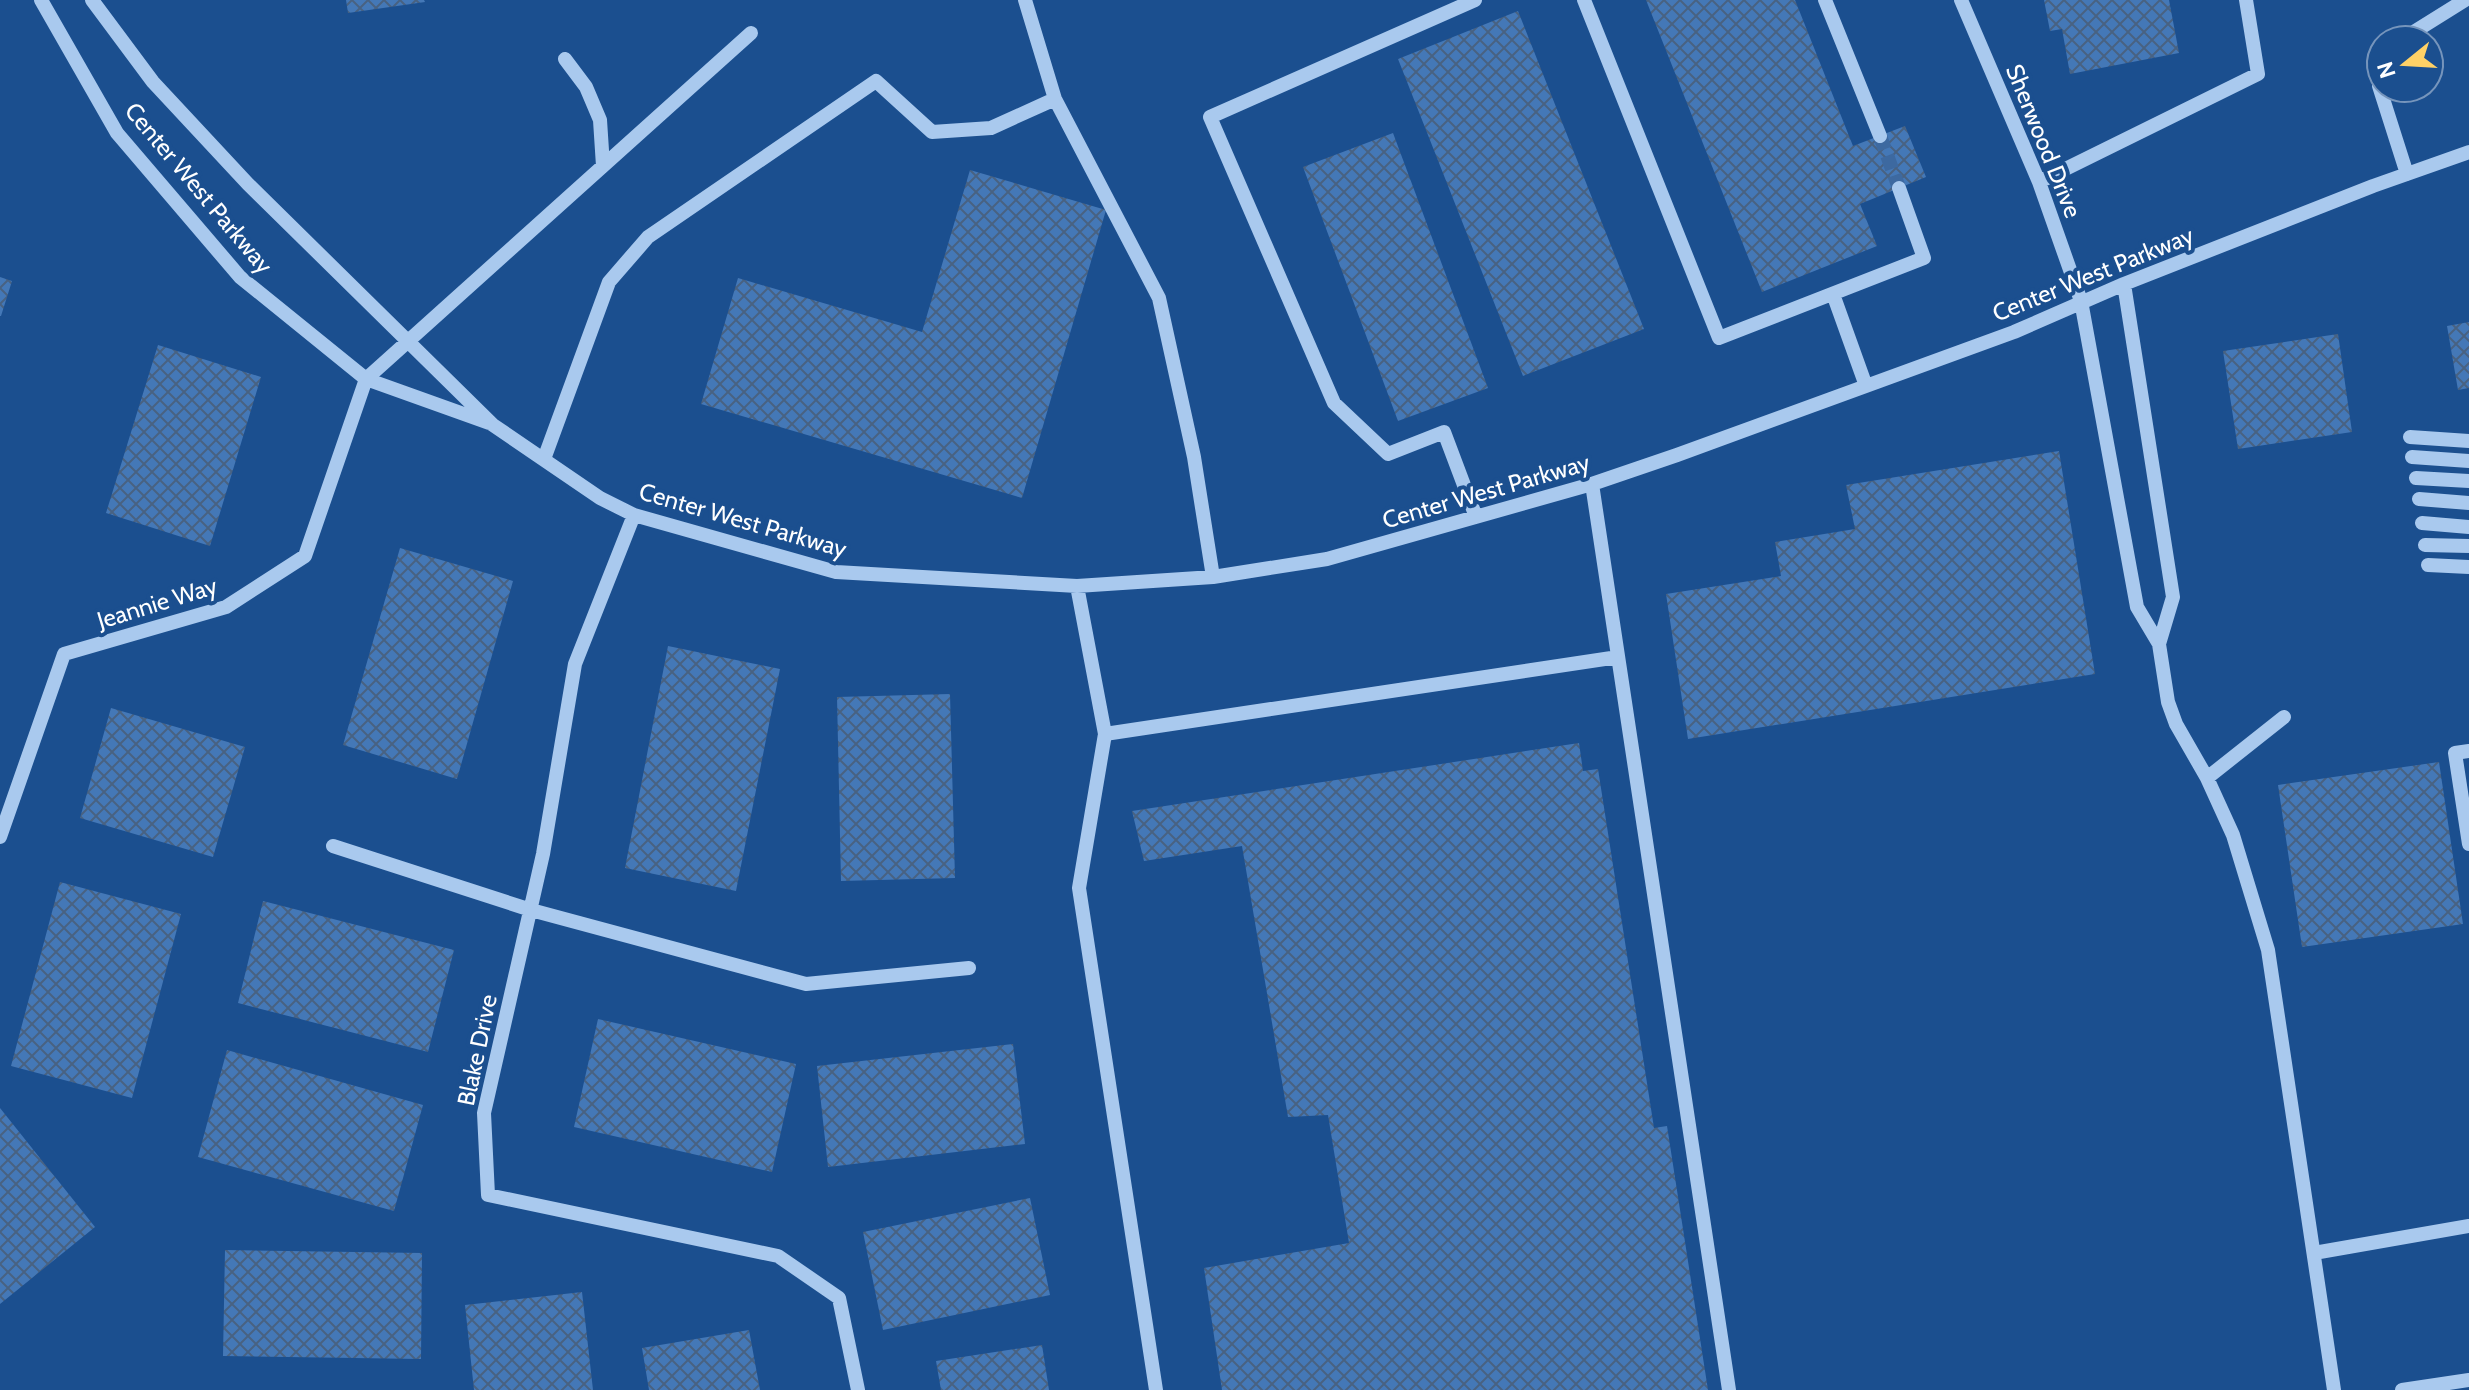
<svg xmlns="http://www.w3.org/2000/svg" width="2469" height="1390" font-family="Cabin,sans-serif">
  <style>
    .building { fill: url(#building-cross-hatch) }
    .lines { fill: none; stroke-linecap: round; stroke-linejoin: round }
    .minor-tunnel { stroke: #3d69a0; stroke-width: 14; stroke-dasharray: 14 7; stroke-linecap: butt }
    .minor { stroke: #a9c9ee; stroke-width: 14 }
    .labels { text-anchor: middle; dominant-baseline: central; stroke-width: 8; stroke-linejoin: round; paint-order: stroke }
    .street-label { font-size: 24px; fill: #fff; stroke: #1b4f8f }
  </style>
  <defs>
    <pattern id="building-cross-hatch" width="8" height="8" patternUnits="userSpaceOnUse" patternTransform="scale(2)"><rect width="8" height="8" fill="#4478b7"/><path d="M0 0l8 8M0 8l8-8" fill="none" stroke="#486282"/></pattern>
  </defs>
  <rect width="100%" height="100%" fill="#1b4f8f"/>
  <path class="building" d="M 346,0 L 424,0 L 425,2 L 348,13 Z
    M 1646,0 L 1795,0 L 1853,146 L 1905,126 L 1926,177 L 1860,204 L 1877,246 L 1762,292 Z
    M 2044,0 L 2169,0 L 2179,53 L 2070,74 L 2062,29 L 2050,31 Z
    M 1518,11 L 1644,329 L 1523,376 L 1398,59 Z
    M 1393,133 L 1488,388 L 1398,421 L 1303,167 Z
    M 970,170 L 1106,210 L 1022,498 L 701,404 L 738,278 L 922,332 Z
    M 0,277 L 12,281 L 1,316 L 0,316 Z
    M 2469,322 L 2469,388 L 2458,390 L 2447,326 Z
    M 2338,334 L 2352,432 L 2238,449 L 2223,351 Z
    M 158,345 L 261,377 L 210,546 L 106,513 Z
    M 2059,451 L 2095,674 L 1688,739 L 1666,594 L 1781,576 L 1775,542 L 1855,529 L 1846,485 Z
    M 400,548 L 513,581 L 457,779 L 343,745 Z
    M 668,646 L 780,669 L 736,891 L 625,868 Z
    M 950,694 L 955,878 L 841,881 L 837,697 Z
    M 111,708 L 245,747 L 213,857 L 80,818 Z
    M 1579,743 L 1583,771 L 1598,769 L 1654,1128 L 1667,1126 L 1708,1390 L 1222,1390 L 1204,1268 L 1349,1243 L 1328,1115 L 1288,1117 L 1242,846 L 1144,861 L 1132,811 Z
    M 2439,762 L 2463,924 L 2302,947 L 2278,785 Z
    M 60,882 L 181,914 L 132,1098 L 11,1066 Z
    M 263,901 L 454,950 L 428,1052 L 238,1003 Z
    M 598,1019 L 796,1064 L 772,1172 L 574,1127 Z
    M 1013,1044 L 1025,1144 L 828,1167 L 817,1066 Z
    M 227,1050 L 423,1105 L 394,1211 L 198,1157 Z
    M 0,1108 L 95,1227 L 0,1304 Z
    M 1030,1198 L 1050,1295 L 883,1330 L 863,1232 Z
    M 225,1250 L 422,1253 L 421,1359 L 223,1356 Z
    M 582,1292 L 593,1390 L 474,1390 L 465,1305 Z
    M 749,1330 L 760,1390 L 649,1390 L 642,1348 Z
    M 1042,1345 L 1049,1390 L 941,1390 L 936,1361 Z"/>
  <g class="lines">
    <path class="minor-tunnel" d="M 1880,136 L 1899,188"/>
    <path class="minor" d="M 41,0 L 117,133 L 240,277 L 366,379 L 489,423
      M 92,0 L 153,82 L 248,184 L 493,425 L 600,498 L 634,515 L 836,572 L 1077,586 L 1213,577 L 1327,559 L 1592,484 L 1677,455 L 2014,332 L 2124,284 L 2373,186 L 2469,152
      M 1025,0 L 1055,99
      M 1475,0 L 1210,117 L 1334,403 L 1388,454 L 1444,432 L 1476,517
      M 1584,0 L 1719,338 L 1924,258 L 1899,188
      M 1825,0 L 1880,136
      M 1961,0 L 2039,182 L 2081,301 L 2137,607 L 2159,644 L 2168,702 L 2176,724 L 2207,778 L 2233,835 L 2268,950 L 2334,1390
      M 2401,40 L 2465,0
      M 565,59 L 586,87 L 600,120 L 603,166
      M 2381,81 L 2379,86 L 2407,174
      M 2039,182 L 2258,74 L 2246,0
      M 2124,284 L 2173,597 L 2159,644
      M 1833,294 L 1866,386
      M 2410,437 L 2469,441
      M 2412,457 L 2469,461
      M 544,459 L 609,282 L 648,237 L 876,81 L 932,132 L 991,128 L 1055,99 L 1159,298 L 1194,457 L 1213,577
      M 2416,478 L 2469,481
      M 1592,484 L 1729,1390
      M 2419,499 L 2469,503
      M 634,515 L 575,664 L 543,854 L 484,1113 L 488,1195 L 778,1256 L 839,1298 L 858,1390
      M 2422,523 L 2469,527
      M 2425,545 L 2469,546
      M 2428,565 L 2469,567
      M 1077,586 L 1105,734 L 1079,888 L 1156,1390
      M 1105,734 L 1618,657
      M 2469,751 L 2455,753 L 2469,844
      M 2207,778 L 2284,717
      M 0,837 L 64,654 L 226,607 L 305,556 L 366,379 L 751,33
      M 333,846 L 531,910 L 806,984 L 969,968
      M 2314,1253 L 2469,1226
      M 2402,1390 L 2469,1380"/>
  </g>
  <g class="labels">
    <g class="street-label">
      <text transform="translate(2044 141) rotate(68)">Sherwood Drive</text>
      <text transform="translate(199 188) rotate(50)">Center West Parkway</text>
      <text transform="translate(2093 274) rotate(-22)">Center West Parkway</text>
      <text transform="translate(1486 491) rotate(-16)">Center West Parkway</text>
      <text transform="translate(743 520) rotate(16)">Center West Parkway</text>
      <text transform="translate(157 603) rotate(-17)">Jeannie Way</text>
      <text transform="translate(477 1050) rotate(-78)">Blake Drive</text>
    </g>
  </g>
  <g transform="translate(2405 64) rotate(252)"><circle r="38" fill="#1b4f8f" stroke="#7695bc" stroke-width="2"/>
  <path d="M0-6L14 30L0 20L-14 30Z" fill="#ffd166"/>
  <text y="-12" font-size="22" font-weight="bold" text-anchor="middle" fill="#ffffff">N</text>
  </g>
</svg>
